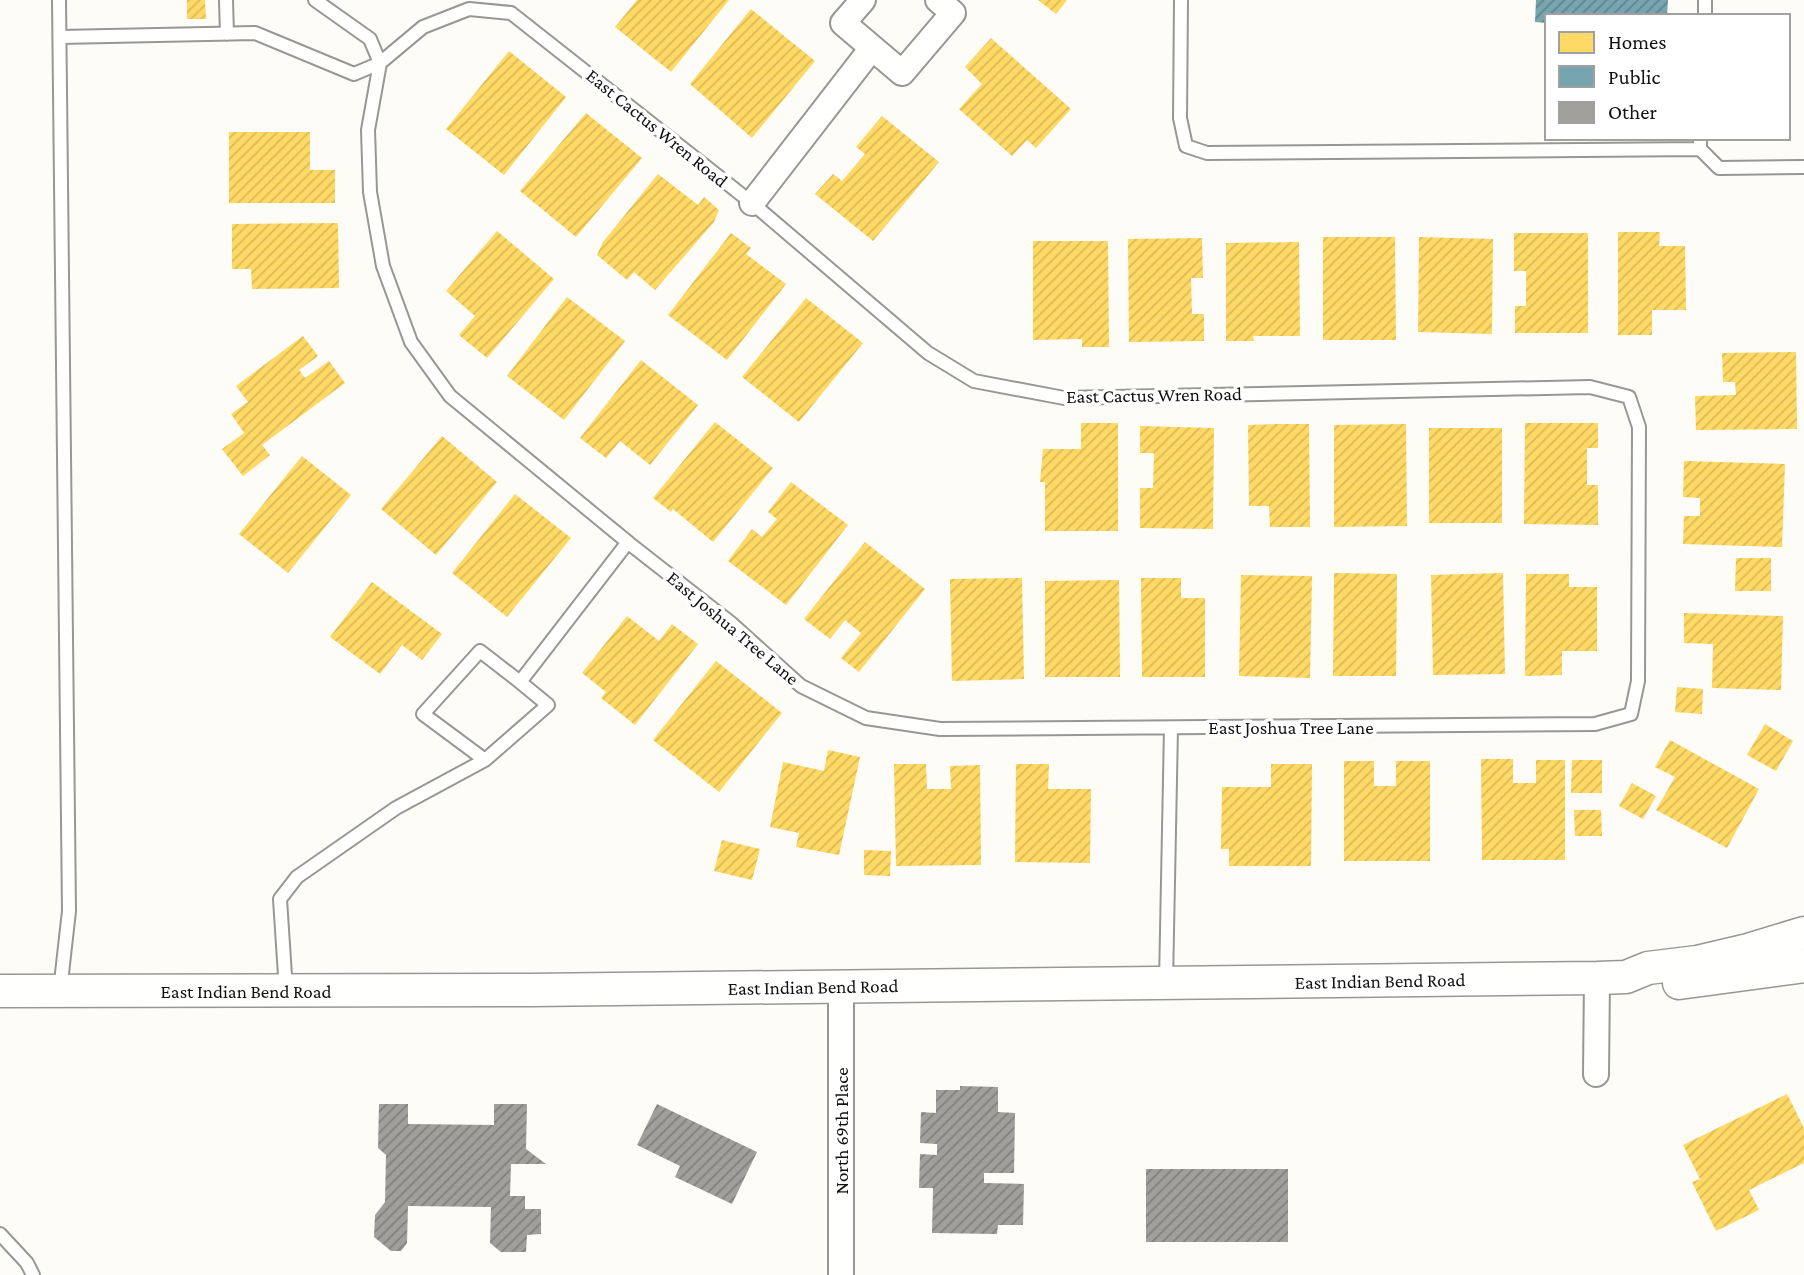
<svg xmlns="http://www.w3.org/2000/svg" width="1804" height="1275" font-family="'Crimson Pro',serif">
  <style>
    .homes { fill: url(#homes-hatch) }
    .public { fill: url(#public-hatch) }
    .building { fill: url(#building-hatch) }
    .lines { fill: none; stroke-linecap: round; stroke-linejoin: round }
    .service-casing { stroke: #979795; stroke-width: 16 }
    .minor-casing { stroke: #979795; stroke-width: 28 }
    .tertiary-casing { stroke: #979795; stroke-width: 35 }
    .service { stroke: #fffffe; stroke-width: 12 }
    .minor { stroke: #fffffe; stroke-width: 24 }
    .tertiary { stroke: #fffffe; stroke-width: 32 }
    .labels { text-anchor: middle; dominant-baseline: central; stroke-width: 7; stroke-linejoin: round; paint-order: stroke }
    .street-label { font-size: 19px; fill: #111; stroke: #fff }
  </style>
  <defs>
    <pattern id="homes-hatch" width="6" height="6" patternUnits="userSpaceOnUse" patternTransform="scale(1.75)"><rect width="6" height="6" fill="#ffd966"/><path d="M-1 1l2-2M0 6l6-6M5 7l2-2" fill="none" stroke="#dab957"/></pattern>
    <pattern id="public-hatch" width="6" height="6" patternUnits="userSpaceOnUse" patternTransform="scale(1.75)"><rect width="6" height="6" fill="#76a5af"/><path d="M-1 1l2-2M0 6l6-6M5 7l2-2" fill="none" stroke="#5f858d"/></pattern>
    <pattern id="building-hatch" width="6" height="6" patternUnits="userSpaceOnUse" patternTransform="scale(1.75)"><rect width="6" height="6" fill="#a19f9c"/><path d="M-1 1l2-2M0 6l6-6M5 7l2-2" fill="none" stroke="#82807e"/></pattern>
  </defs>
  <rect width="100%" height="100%" fill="#fdfcf7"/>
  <path class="homes" d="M 187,0 L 205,0 L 206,19 L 187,19 Z
    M 637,0 L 729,0 L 671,72 L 615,27 Z
    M 1038,0 L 1067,0 L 1056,14 Z
    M 751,9 L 815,61 L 752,138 L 690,84 Z
    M 991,38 L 1071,109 L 1036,148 L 1027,140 L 1012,156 L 959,109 L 982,84 L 965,67 Z
    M 509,51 L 566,97 L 504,175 L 446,129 Z
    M 586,113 L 642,158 L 576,237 L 520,191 Z
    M 882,116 L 939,162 L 873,241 L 815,194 L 833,174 L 842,181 L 865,154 L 856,147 Z
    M 229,132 L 310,132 L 310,170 L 335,170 L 335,203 L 229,203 Z
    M 658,174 L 698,205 L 704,197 L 719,210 L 714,222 L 655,290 L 634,272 L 627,280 L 597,255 L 603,242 Z
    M 338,223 L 339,288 L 252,289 L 251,269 L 232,269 L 232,224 Z
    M 497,231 L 554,279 L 487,358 L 459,335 L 475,316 L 446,291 Z
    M 1618,232 L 1660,232 L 1659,246 L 1685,246 L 1686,310 L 1652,310 L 1652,335 L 1618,335 Z
    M 731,233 L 751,248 L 746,254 L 786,284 L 727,360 L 668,315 Z
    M 1514,233 L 1588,233 L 1588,333 L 1515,333 L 1515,306 L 1526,306 L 1526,271 L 1514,271 Z
    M 1323,237 L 1395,237 L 1396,340 L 1323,340 Z
    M 1419,237 L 1493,239 L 1492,334 L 1418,332 Z
    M 1202,238 L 1203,278 L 1191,278 L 1192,314 L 1204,314 L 1204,341 L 1129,342 L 1128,239 Z
    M 1033,241 L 1108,241 L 1109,347 L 1082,347 L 1082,339 L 1033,340 Z
    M 1299,242 L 1300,336 L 1253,336 L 1254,341 L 1226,341 L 1226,243 Z
    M 567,297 L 625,341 L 564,420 L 507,376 Z
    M 806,298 L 863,343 L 799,422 L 742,377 Z
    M 303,336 L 318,356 L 299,370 L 305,378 L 329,361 L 345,383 L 262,445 L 270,455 L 243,476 L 222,449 L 244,433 L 231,414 L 248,402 L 236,386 Z
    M 1796,352 L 1797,429 L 1696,430 L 1695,396 L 1736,395 L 1735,382 L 1723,382 L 1722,353 Z
    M 641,360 L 698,405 L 650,465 L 620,441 L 606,458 L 580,438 Z
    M 715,422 L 773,468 L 713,542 L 673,509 L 671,512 L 653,498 Z
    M 1081,423 L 1118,423 L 1118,531 L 1045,531 L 1045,482 L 1040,482 L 1043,449 L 1081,449 Z
    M 1525,423 L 1598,423 L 1598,448 L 1587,448 L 1587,485 L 1598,485 L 1598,525 L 1524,524 Z
    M 1277,424 L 1309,424 L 1310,527 L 1270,527 L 1269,506 L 1249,506 L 1248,425 Z
    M 1406,424 L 1407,526 L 1334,527 L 1334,425 Z
    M 1140,426 L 1214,428 L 1213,529 L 1140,528 L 1140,488 L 1153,488 L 1154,453 L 1140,453 Z
    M 1429,428 L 1502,428 L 1502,523 L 1429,523 Z
    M 442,436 L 497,482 L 436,555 L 381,509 Z
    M 302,456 L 351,495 L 288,573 L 239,534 Z
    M 1684,461 L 1785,464 L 1782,547 L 1683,544 L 1684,516 L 1700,516 L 1700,498 L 1683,497 Z
    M 791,482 L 848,525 L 786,605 L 728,561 L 752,529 L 762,537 L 777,519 L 768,512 Z
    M 515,494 L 571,538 L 507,617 L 452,573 Z
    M 865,542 L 925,589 L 859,672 L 841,658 L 861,633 L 845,620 L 830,639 L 804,619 Z
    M 1736,558 L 1771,558 L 1771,591 L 1735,591 Z
    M 1334,573 L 1397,574 L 1396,676 L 1333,676 Z
    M 1503,573 L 1505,674 L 1433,675 L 1431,575 Z
    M 1526,574 L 1569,574 L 1569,587 L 1597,587 L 1597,651 L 1562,651 L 1562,675 L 1525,676 Z
    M 1241,575 L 1312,576 L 1310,678 L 1239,676 Z
    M 1022,578 L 1024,679 L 952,681 L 950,579 Z
    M 1141,578 L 1181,578 L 1181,598 L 1205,598 L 1205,677 L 1142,677 Z
    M 1119,580 L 1120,677 L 1045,677 L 1045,581 Z
    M 372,582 L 442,634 L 422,660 L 402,645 L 380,674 L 330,637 Z
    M 1684,613 L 1783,616 L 1781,690 L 1712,688 L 1713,644 L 1684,643 Z
    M 627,616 L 659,641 L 672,624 L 698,644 L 635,725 L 601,698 L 606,692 L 582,673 Z
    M 716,661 L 782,713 L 719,792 L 653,740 Z
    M 1677,687 L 1703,689 L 1702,714 L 1675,712 Z
    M 1765,724 L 1793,741 L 1776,771 L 1747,755 Z
    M 1670,740 L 1759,789 L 1727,848 L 1656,810 L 1675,777 L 1655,767 Z
    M 828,750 L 860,757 L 839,855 L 796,847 L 799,833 L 770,827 L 783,762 L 824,771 Z
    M 1481,759 L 1513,759 L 1513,783 L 1536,783 L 1536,760 L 1565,760 L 1565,860 L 1482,860 Z
    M 1572,760 L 1602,760 L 1602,793 L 1571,793 Z
    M 1344,761 L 1374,761 L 1374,786 L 1396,786 L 1396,761 L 1430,761 L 1430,861 L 1344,861 Z
    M 894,764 L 926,764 L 927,789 L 951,789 L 950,766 L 980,765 L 981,865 L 896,866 Z
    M 1016,764 L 1049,764 L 1048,789 L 1091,789 L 1090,863 L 1015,862 Z
    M 1271,764 L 1312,764 L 1311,866 L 1229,866 L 1229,849 L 1221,849 L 1222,787 L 1271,787 Z
    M 1632,783 L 1656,796 L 1643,819 L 1619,806 Z
    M 1574,810 L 1601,810 L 1602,836 L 1575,836 Z
    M 722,840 L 760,849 L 752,880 L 714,871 Z
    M 864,850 L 891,851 L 890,876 L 864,875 Z
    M 1787,1094 L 1804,1128 L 1804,1163 L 1749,1190 L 1759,1210 L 1716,1231 L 1692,1182 L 1700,1179 L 1683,1145 Z"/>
  <path class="public" d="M 1536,0 L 1668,0 L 1667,16 L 1547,16 L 1547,23 L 1535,22 Z"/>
  <path class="building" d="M 960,1086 L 998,1087 L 998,1112 L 1015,1113 L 1014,1173 L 984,1173 L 984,1183 L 1024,1184 L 1023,1225 L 998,1225 L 997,1234 L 932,1233 L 933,1188 L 919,1188 L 920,1154 L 937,1155 L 937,1144 L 920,1143 L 921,1112 L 936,1113 L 936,1090 L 960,1090 Z
    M 379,1104 L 408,1104 L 408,1124 L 494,1125 L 494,1104 L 527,1104 L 526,1149 L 546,1164 L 511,1164 L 510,1196 L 525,1196 L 525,1209 L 541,1209 L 541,1234 L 527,1235 L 526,1252 L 501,1252 L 490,1243 L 491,1207 L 408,1206 L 407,1243 L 401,1251 L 391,1251 L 374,1237 L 375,1215 L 385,1202 L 386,1155 L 378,1148 Z
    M 657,1104 L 757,1152 L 732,1204 L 675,1177 L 680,1166 L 637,1145 Z
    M 1146,1169 L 1288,1169 L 1288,1242 L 1146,1242 Z"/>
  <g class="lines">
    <defs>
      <path id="service" d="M 59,0 L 69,911 L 60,991
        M 226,0 L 227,34
        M 1181,0 L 1180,118 L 1186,146 L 1207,153 L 1700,149 L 1700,138
        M 469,9 L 511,13 L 752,203 L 928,353 L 974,381 L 1064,398 L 1590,387 L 1629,397 L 1639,427 L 1638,681 L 1631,714 L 1595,724 L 940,729 L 866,718 L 801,686 L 731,623 L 630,544 L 450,396 L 411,342 L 383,266 L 370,192 L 368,130 L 380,63 L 423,27 Z
        M 1705,16 L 1705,0
        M 60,37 L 255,33 L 354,74 L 380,63 L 370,39 L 315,0
        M 1700,149 L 1719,168 L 1804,167
        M 520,682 L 548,705 L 485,760 L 423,714 L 480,651 L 520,682 L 628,542
        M 1166,983 L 1171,728
        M 286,991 L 280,899 L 297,877 L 396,808 L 485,760
        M 0,1234 L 27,1263 L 33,1275"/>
      <path id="minor" d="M 863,0 L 843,23 L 902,73 L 953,13 L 938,0
        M 752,203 L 872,48
        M 841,987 L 841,1275
        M 1596,1074 L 1597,978"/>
      <path id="tertiary" d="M 1679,983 L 1804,966
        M 0,991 L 530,990 L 1597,978 L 1626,977 L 1648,968 L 1697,962 L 1748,950 L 1804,933"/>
    </defs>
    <use href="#service" class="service-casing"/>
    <use href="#minor" class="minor-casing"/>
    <use href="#tertiary" class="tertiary-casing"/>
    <use href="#service" class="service"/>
    <use href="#minor" class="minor"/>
    <use href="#tertiary" class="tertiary"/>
  </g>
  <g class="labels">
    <g class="street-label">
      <text transform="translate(657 128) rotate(39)">East Cactus Wren Road</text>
      <text transform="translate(1154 395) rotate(-1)">East Cactus Wren Road</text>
      <text transform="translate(733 628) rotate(40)">East Joshua Tree Lane</text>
      <text x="1291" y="727">East Joshua Tree Lane</text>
      <text transform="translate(1380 981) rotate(-1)">East Indian Bend Road</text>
      <text transform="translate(813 987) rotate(-1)">East Indian Bend Road</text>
      <text x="246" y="991">East Indian Bend Road</text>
      <text transform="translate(841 1131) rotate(-90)">North 69th Place</text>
    </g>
  </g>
  <rect x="1545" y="14" width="245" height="126" fill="#ffffff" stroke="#a0a0a0" stroke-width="2"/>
  <rect x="1559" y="32" width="35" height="21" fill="#ffd966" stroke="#a0a0a0" stroke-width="2"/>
  <text x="1608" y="49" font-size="21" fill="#111111">Homes</text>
  <rect x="1559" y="66" width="35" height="21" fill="#76a5af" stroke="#a0a0a0" stroke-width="2"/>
  <text x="1608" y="84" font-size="21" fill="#111111">Public</text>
  <rect x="1559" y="102" width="35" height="21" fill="#a19f9c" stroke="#a0a0a0" stroke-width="2"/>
  <text x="1608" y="119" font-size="21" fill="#111111">Other</text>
</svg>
